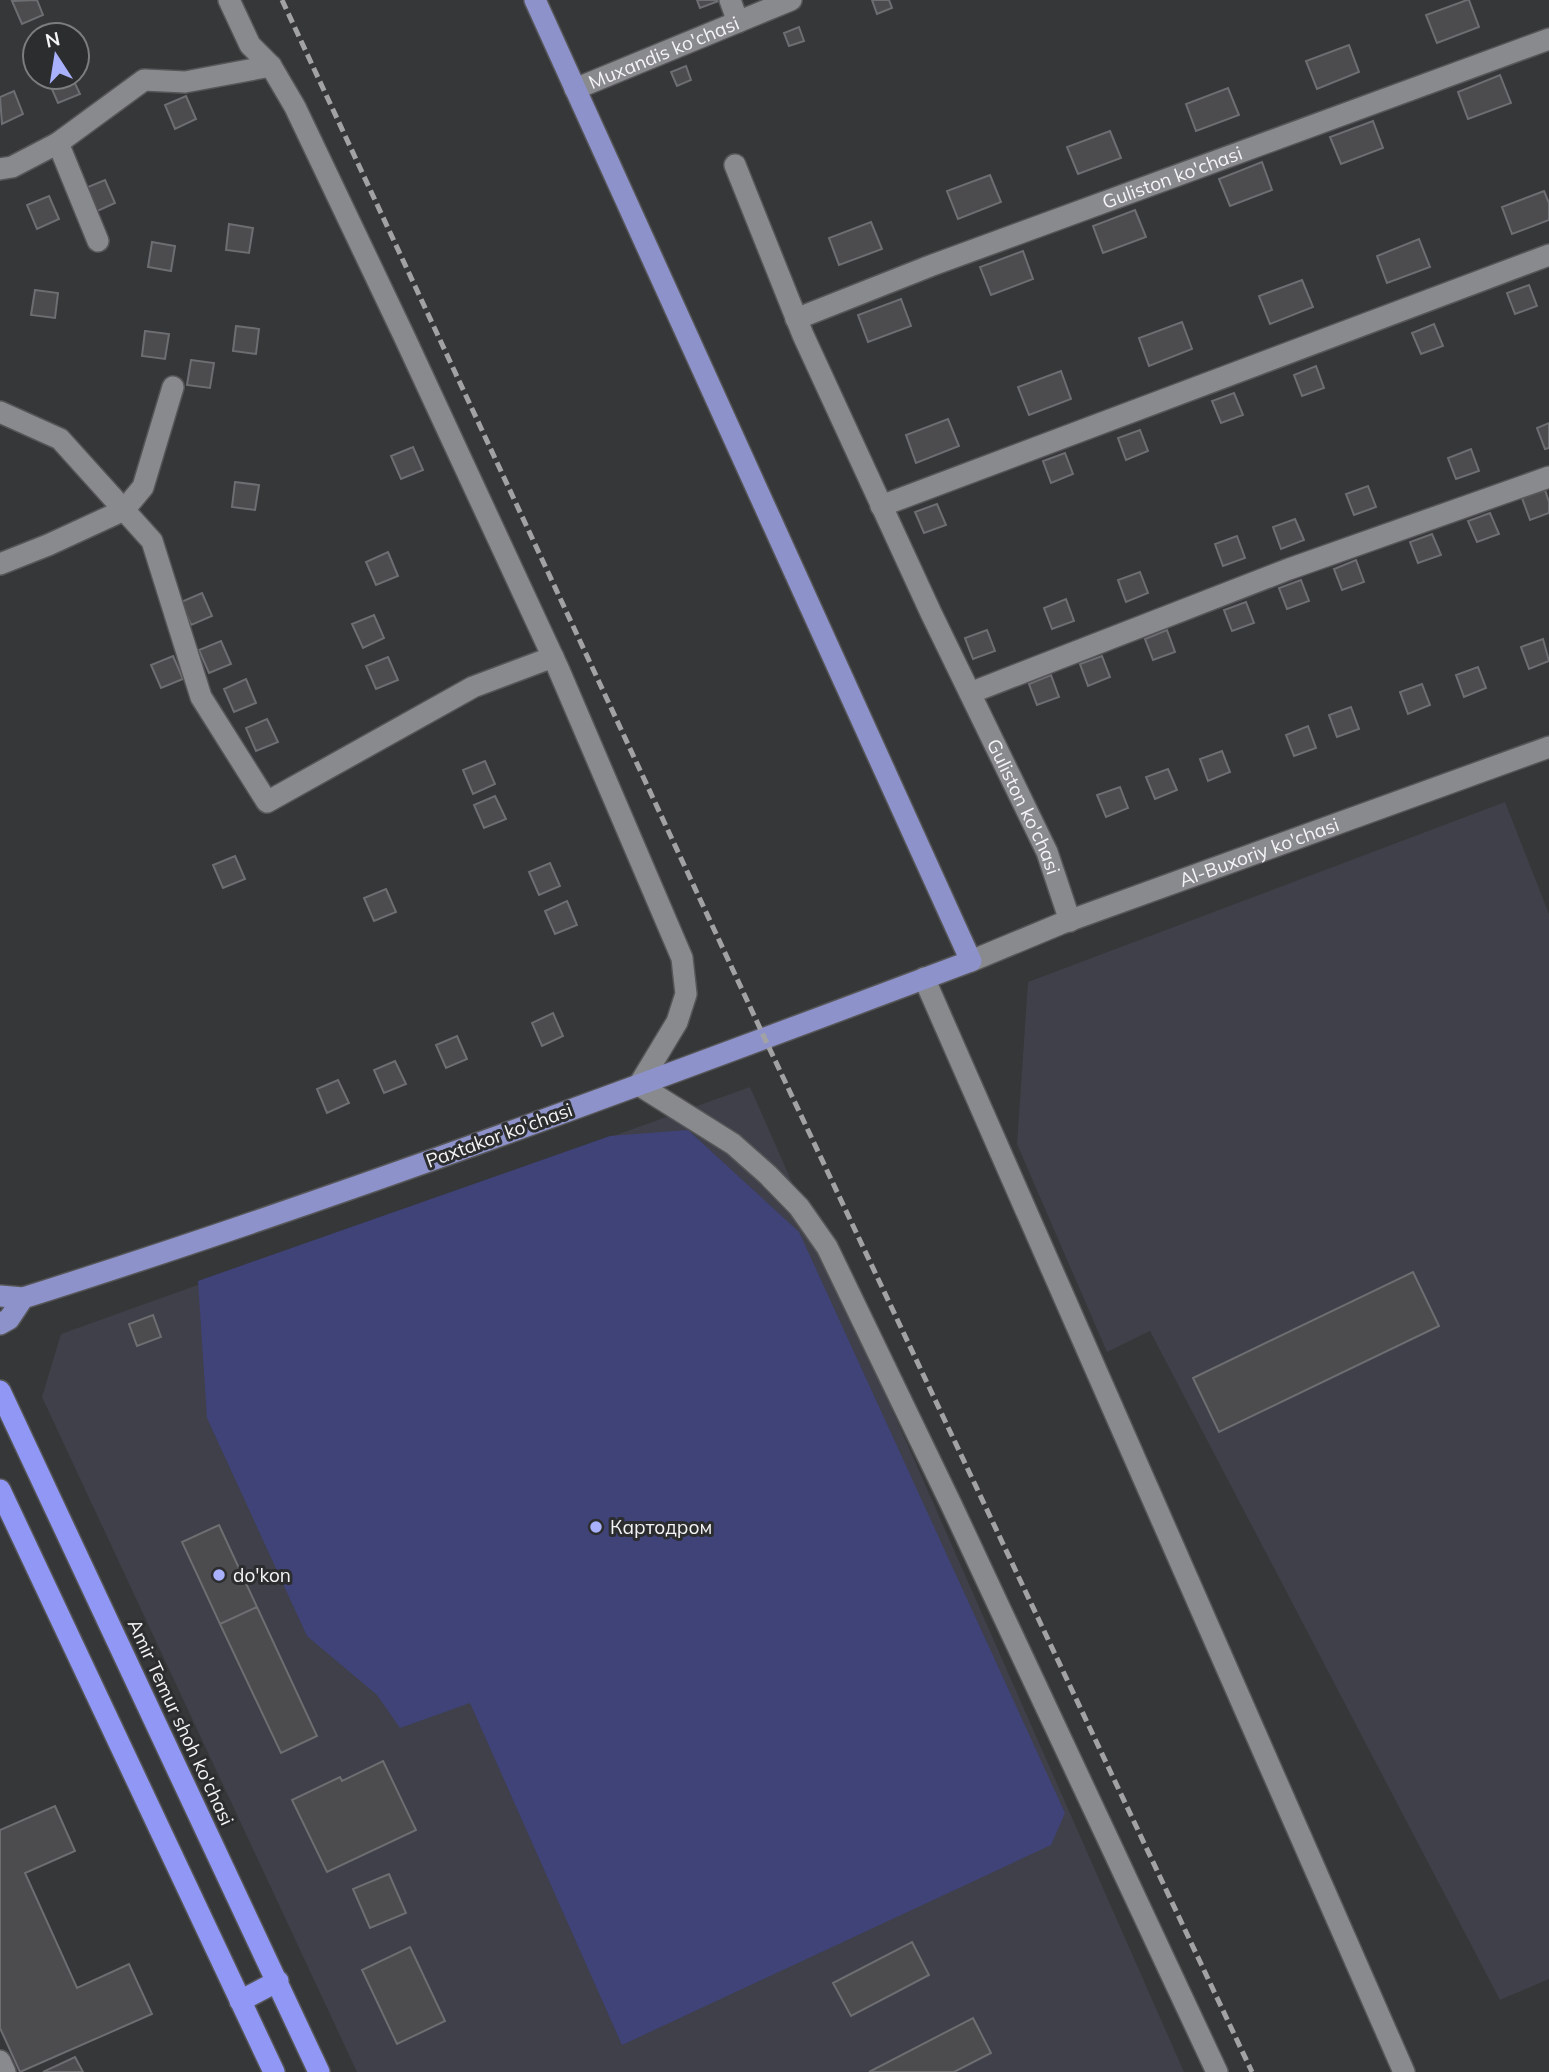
<svg xmlns="http://www.w3.org/2000/svg" width="1549" height="2072" font-family="Mulish,sans-serif">
  <style>
    .built { fill: #3f4049 }
    .green { fill: #404378 }
    .building { fill: #4c4c4f; stroke: #6d6e71; stroke-width: 2 }
    .lines { fill: none; stroke-linecap: round; stroke-linejoin: round }
    .minor-casing { stroke: #565658; stroke-width: 24 }
    .major-casing { stroke: #565658; stroke-width: 24 }
    .highway-casing { stroke: #565658; stroke-width: 24 }
    .minor { stroke: #898a8d; stroke-width: 21 }
    .major { stroke: #8d92cb; stroke-width: 21 }
    .highway { stroke: #9097f5; stroke-width: 21 }
    .rail { stroke: #a2a2a4; stroke-width: 5; stroke-dasharray: 10 5; stroke-linecap: butt }
    .poi-dot { fill: #a9b0fc; stroke: #2c2d2f; stroke-width: 2.5 }
    .labels { text-anchor: middle; dominant-baseline: central; stroke-width: 6; stroke-linejoin: round; paint-order: stroke }
    .street-label { font-size: 19px; fill: #f4f4f6; stroke: #2c2d2f }
    .poi-label { font-size: 19px; fill: #f4f4f6; stroke: #2c2d2f; text-anchor: start }
  </style>
  <rect width="100%" height="100%" fill="#363739"/>
  <path class="built" d="M 1505,802 L 1549,914 L 1549,1979 L 1500,2000 L 1150,1331 L 1107,1352 L 1017,1144 L 1028,982 Z
    M 750,1087 L 1184,2072 L 357,2072 L 42,1397 L 61,1334 Z"/>
  <path class="green" d="M 688,1130 L 799,1232 L 1065,1813 L 1051,1845 L 622,2045 L 470,1703 L 400,1728 L 377,1695 L 307,1636 L 207,1418 L 198,1281 L 610,1136 Z"/>
  <path class="building" d="M 37,0 L 43,15 L 22,24 L 12,1 Z
    M 697,0 L 721,0 L 700,8 Z
    M 872,0 L 889,0 L 892,8 L 877,14 Z
    M 1467,0 L 1469,0 L 1479,27 L 1437,43 L 1426,15 Z
    M 799,27 L 804,41 L 789,46 L 784,33 Z
    M 1349,45 L 1359,72 L 1317,89 L 1306,61 Z
    M 686,66 L 691,80 L 677,86 L 671,72 Z
    M 1500,75 L 1511,103 L 1468,119 L 1458,92 Z
    M 54,77 L 72,77 L 80,94 L 58,103 L 48,80 Z
    M 1228,88 L 1239,115 L 1196,131 L 1186,104 Z
    M 14,91 L 23,114 L 2,124 L 0,97 Z
    M 186,96 L 196,119 L 175,129 L 165,105 Z
    M 1373,121 L 1383,148 L 1341,164 L 1330,137 Z
    M 1110,131 L 1121,158 L 1078,174 L 1067,147 Z
    M 1262,162 L 1272,190 L 1230,206 L 1219,179 Z
    M 990,175 L 1001,202 L 958,219 L 947,191 Z
    M 105,180 L 115,203 L 93,213 L 83,189 Z
    M 1544,191 L 1549,203 L 1549,220 L 1512,234 L 1502,207 Z
    M 49,196 L 59,219 L 37,229 L 27,205 Z
    M 1135,210 L 1146,237 L 1103,253 L 1093,226 Z
    M 871,222 L 882,249 L 839,265 L 829,238 Z
    M 229,224 L 253,228 L 249,253 L 226,250 Z
    M 1419,239 L 1430,267 L 1387,283 L 1377,256 Z
    M 152,242 L 175,246 L 171,271 L 148,267 Z
    M 1023,251 L 1033,279 L 991,295 L 980,267 Z
    M 1302,280 L 1313,307 L 1270,324 L 1259,296 Z
    M 1529,285 L 1537,306 L 1515,314 L 1507,293 Z
    M 35,290 L 58,293 L 55,318 L 31,315 Z
    M 901,299 L 911,326 L 868,342 L 858,315 Z
    M 1182,322 L 1192,349 L 1149,366 L 1139,338 Z
    M 1434,324 L 1443,346 L 1421,354 L 1412,333 Z
    M 236,326 L 259,329 L 256,354 L 233,351 Z
    M 145,331 L 169,334 L 165,359 L 142,356 Z
    M 191,360 L 214,363 L 210,388 L 187,385 Z
    M 1316,366 L 1324,388 L 1302,396 L 1294,375 Z
    M 1061,371 L 1071,399 L 1029,415 L 1018,387 Z
    M 1234,393 L 1243,415 L 1221,423 L 1212,401 Z
    M 948,419 L 959,446 L 916,463 L 906,435 Z
    M 1549,423 L 1549,448 L 1545,449 L 1537,428 Z
    M 1140,430 L 1148,451 L 1126,460 L 1118,438 Z
    M 413,447 L 423,470 L 401,479 L 391,456 Z
    M 1471,449 L 1479,471 L 1456,479 L 1448,458 Z
    M 1065,453 L 1073,474 L 1051,483 L 1043,461 Z
    M 235,482 L 259,485 L 255,510 L 232,507 Z
    M 1368,486 L 1376,507 L 1354,515 L 1346,494 Z
    M 1545,490 L 1549,502 L 1549,513 L 1530,520 L 1522,498 Z
    M 937,504 L 946,525 L 924,533 L 915,512 Z
    M 1490,513 L 1499,534 L 1477,542 L 1468,521 Z
    M 1295,519 L 1304,540 L 1281,549 L 1273,527 Z
    M 1432,534 L 1441,555 L 1418,563 L 1410,542 Z
    M 1237,536 L 1245,558 L 1223,566 L 1215,544 Z
    M 388,552 L 398,576 L 376,585 L 366,562 Z
    M 1356,560 L 1364,582 L 1342,590 L 1334,569 Z
    M 1140,572 L 1148,593 L 1126,602 L 1118,580 Z
    M 1301,580 L 1309,601 L 1287,609 L 1279,588 Z
    M 202,593 L 212,616 L 191,625 L 181,602 Z
    M 1066,599 L 1074,621 L 1052,629 L 1044,608 Z
    M 1246,602 L 1254,623 L 1232,631 L 1224,610 Z
    M 374,615 L 384,638 L 363,648 L 352,624 Z
    M 987,630 L 995,651 L 973,659 L 965,638 Z
    M 1167,630 L 1175,652 L 1153,660 L 1145,639 Z
    M 1543,639 L 1549,661 L 1529,669 L 1521,647 Z
    M 221,641 L 231,664 L 209,673 L 199,650 Z
    M 173,656 L 183,679 L 161,688 L 151,665 Z
    M 1102,656 L 1110,677 L 1088,686 L 1080,664 Z
    M 388,657 L 398,680 L 376,689 L 366,666 Z
    M 1478,667 L 1486,688 L 1464,697 L 1456,675 Z
    M 1051,675 L 1059,697 L 1037,705 L 1029,684 Z
    M 246,679 L 256,703 L 234,712 L 224,689 Z
    M 1422,684 L 1430,705 L 1408,714 L 1400,692 Z
    M 1351,707 L 1359,729 L 1337,737 L 1329,715 Z
    M 267,719 L 278,742 L 256,751 L 246,728 Z
    M 1308,726 L 1316,748 L 1294,756 L 1286,735 Z
    M 1222,751 L 1230,772 L 1208,781 L 1200,759 Z
    M 485,761 L 495,784 L 473,794 L 463,770 Z
    M 1168,769 L 1177,790 L 1155,799 L 1146,777 Z
    M 1120,787 L 1128,808 L 1106,817 L 1097,795 Z
    M 495,796 L 506,819 L 484,828 L 474,805 Z
    M 235,856 L 245,879 L 223,888 L 213,865 Z
    M 550,863 L 560,886 L 539,895 L 529,872 Z
    M 386,889 L 396,912 L 374,921 L 364,898 Z
    M 567,901 L 577,925 L 555,934 L 545,911 Z
    M 553,1013 L 563,1036 L 542,1046 L 532,1023 Z
    M 457,1036 L 467,1059 L 446,1068 L 436,1045 Z
    M 395,1061 L 406,1084 L 384,1093 L 374,1070 Z
    M 338,1080 L 349,1103 L 327,1113 L 317,1089 Z
    M 1413,1272 L 1439,1326 L 1219,1432 L 1193,1378 Z
    M 153,1315 L 161,1337 L 137,1346 L 129,1324 Z
    M 219,1525 L 257,1607 L 220,1624 L 182,1542 Z
    M 257,1607 L 317,1736 L 281,1753 L 220,1624 Z
    M 383,1761 L 416,1830 L 327,1872 L 292,1800 L 340,1777 L 342,1781 Z
    M 55,1806 L 75,1851 L 25,1873 L 77,1988 L 129,1964 L 152,2014 L 20,2072 L 0,2028 L 0,1830 Z
    M 389,1874 L 406,1913 L 370,1928 L 353,1889 Z
    M 912,1942 L 929,1975 L 851,2016 L 833,1983 Z
    M 410,1947 L 445,2021 L 397,2044 L 362,1970 Z
    M 973,2018 L 991,2053 L 954,2072 L 869,2072 Z
    M 75,2057 L 83,2072 L 43,2072 Z"/>
  <g class="lines">
    <defs>
      <g id="minor">
        <path d="M 229,0 L 250,45 L 271,66 L 295,107 L 404,336 L 558,668 L 682,958 L 686,994 L 677,1022 L 639,1085 L 733,1144 L 768,1175 L 799,1207 L 827,1247 L 950,1502 L 1217,2072"/>
        <path d="M 730,0 L 738,22"/>
        <path id="s1" d="M 575,89 L 791,0"/>
        <path d="M 58,143 L 98,241"/>
        <path id="s2" d="M 735,165 L 803,335 L 931,613 L 1047,852 L 1070,921"/>
        <path d="M 0,169 L 12,167 L 58,143 L 144,80 L 185,82 L 271,66"/>
        <path id="s3" d="M 796,319 L 930,266 L 1549,39"/>
        <path d="M 0,412 L 60,439 L 152,541 L 201,697 L 267,802 L 473,687 L 553,657"/>
        <path d="M 881,506 L 1549,255"/>
        <path d="M 0,564 L 48,545 L 124,510 L 143,487 L 173,387"/>
        <path d="M 970,693 L 1289,569 L 1549,477"/>
        <path id="s4" d="M 971,961 L 1060,924 L 1549,747"/>
        <path d="M 924,978 L 1404,2072"/>
        <path d="M 0,2061 L 5,2072"/>
      </g>
      <path id="major" d="M 0,1296 L 23,1298 C 343,1197 657,1079 971,961 L 535,0
        M 0,1324 L 9,1319 L 23,1298"/>
      <path id="highway" d="M 0,1391 L 319,2072
        M 0,1490 L 274,2072
        M 240,2001 L 278,1981"/>
    </defs>
    <use href="#minor" class="minor-casing"/>
    <use href="#major" class="major-casing"/>
    <use href="#highway" class="highway-casing"/>
    <use href="#minor" class="minor"/>
    <use href="#major" class="major"/>
    <use href="#highway" class="highway"/>
    <path class="rail" d="M 282,0 L 765,1039 L 1252,2072"/>
  </g>
  <g class="poi-dot">
    <circle cx="596" cy="1527" r="7"/>
    <circle cx="219" cy="1575" r="7"/>
  </g>
  <g class="labels">
    <g class="street-label">
      <text stroke="none"><textPath href="#s1" startOffset="96">Muxandis ko'chasi</textPath></text>
      <text stroke="none"><textPath href="#s3" startOffset="402">Guliston ko'chasi</textPath></text>
      <text stroke="none"><textPath href="#s2" startOffset="704">Guliston ko'chasi</textPath></text>
      <text stroke="none"><textPath href="#s4" startOffset="308">Al-Buxoriy ko'chasi</textPath></text>
      <text transform="translate(499 1135) rotate(-20)">Paxtakor ko'chasi</text>
      <text transform="translate(181 1722) rotate(65)">Amir Temur shoh ko'chasi</text>
    </g>
    <g class="poi-label">
      <text x="610" y="1527">Картодром</text>
      <text x="233" y="1575">do'kon</text>
    </g>
  </g>
  <g transform="translate(56 56) rotate(348)"><circle r="33" fill="#2c2d2f" stroke="#7c7d7f" stroke-width="2"/>
  <path d="M0-5L12 26L0 18L-12 26Z" fill="#a9b0fc"/>
  <text y="-10" font-size="19" font-weight="bold" text-anchor="middle" fill="#f4f4f6">N</text>
  </g>
</svg>
